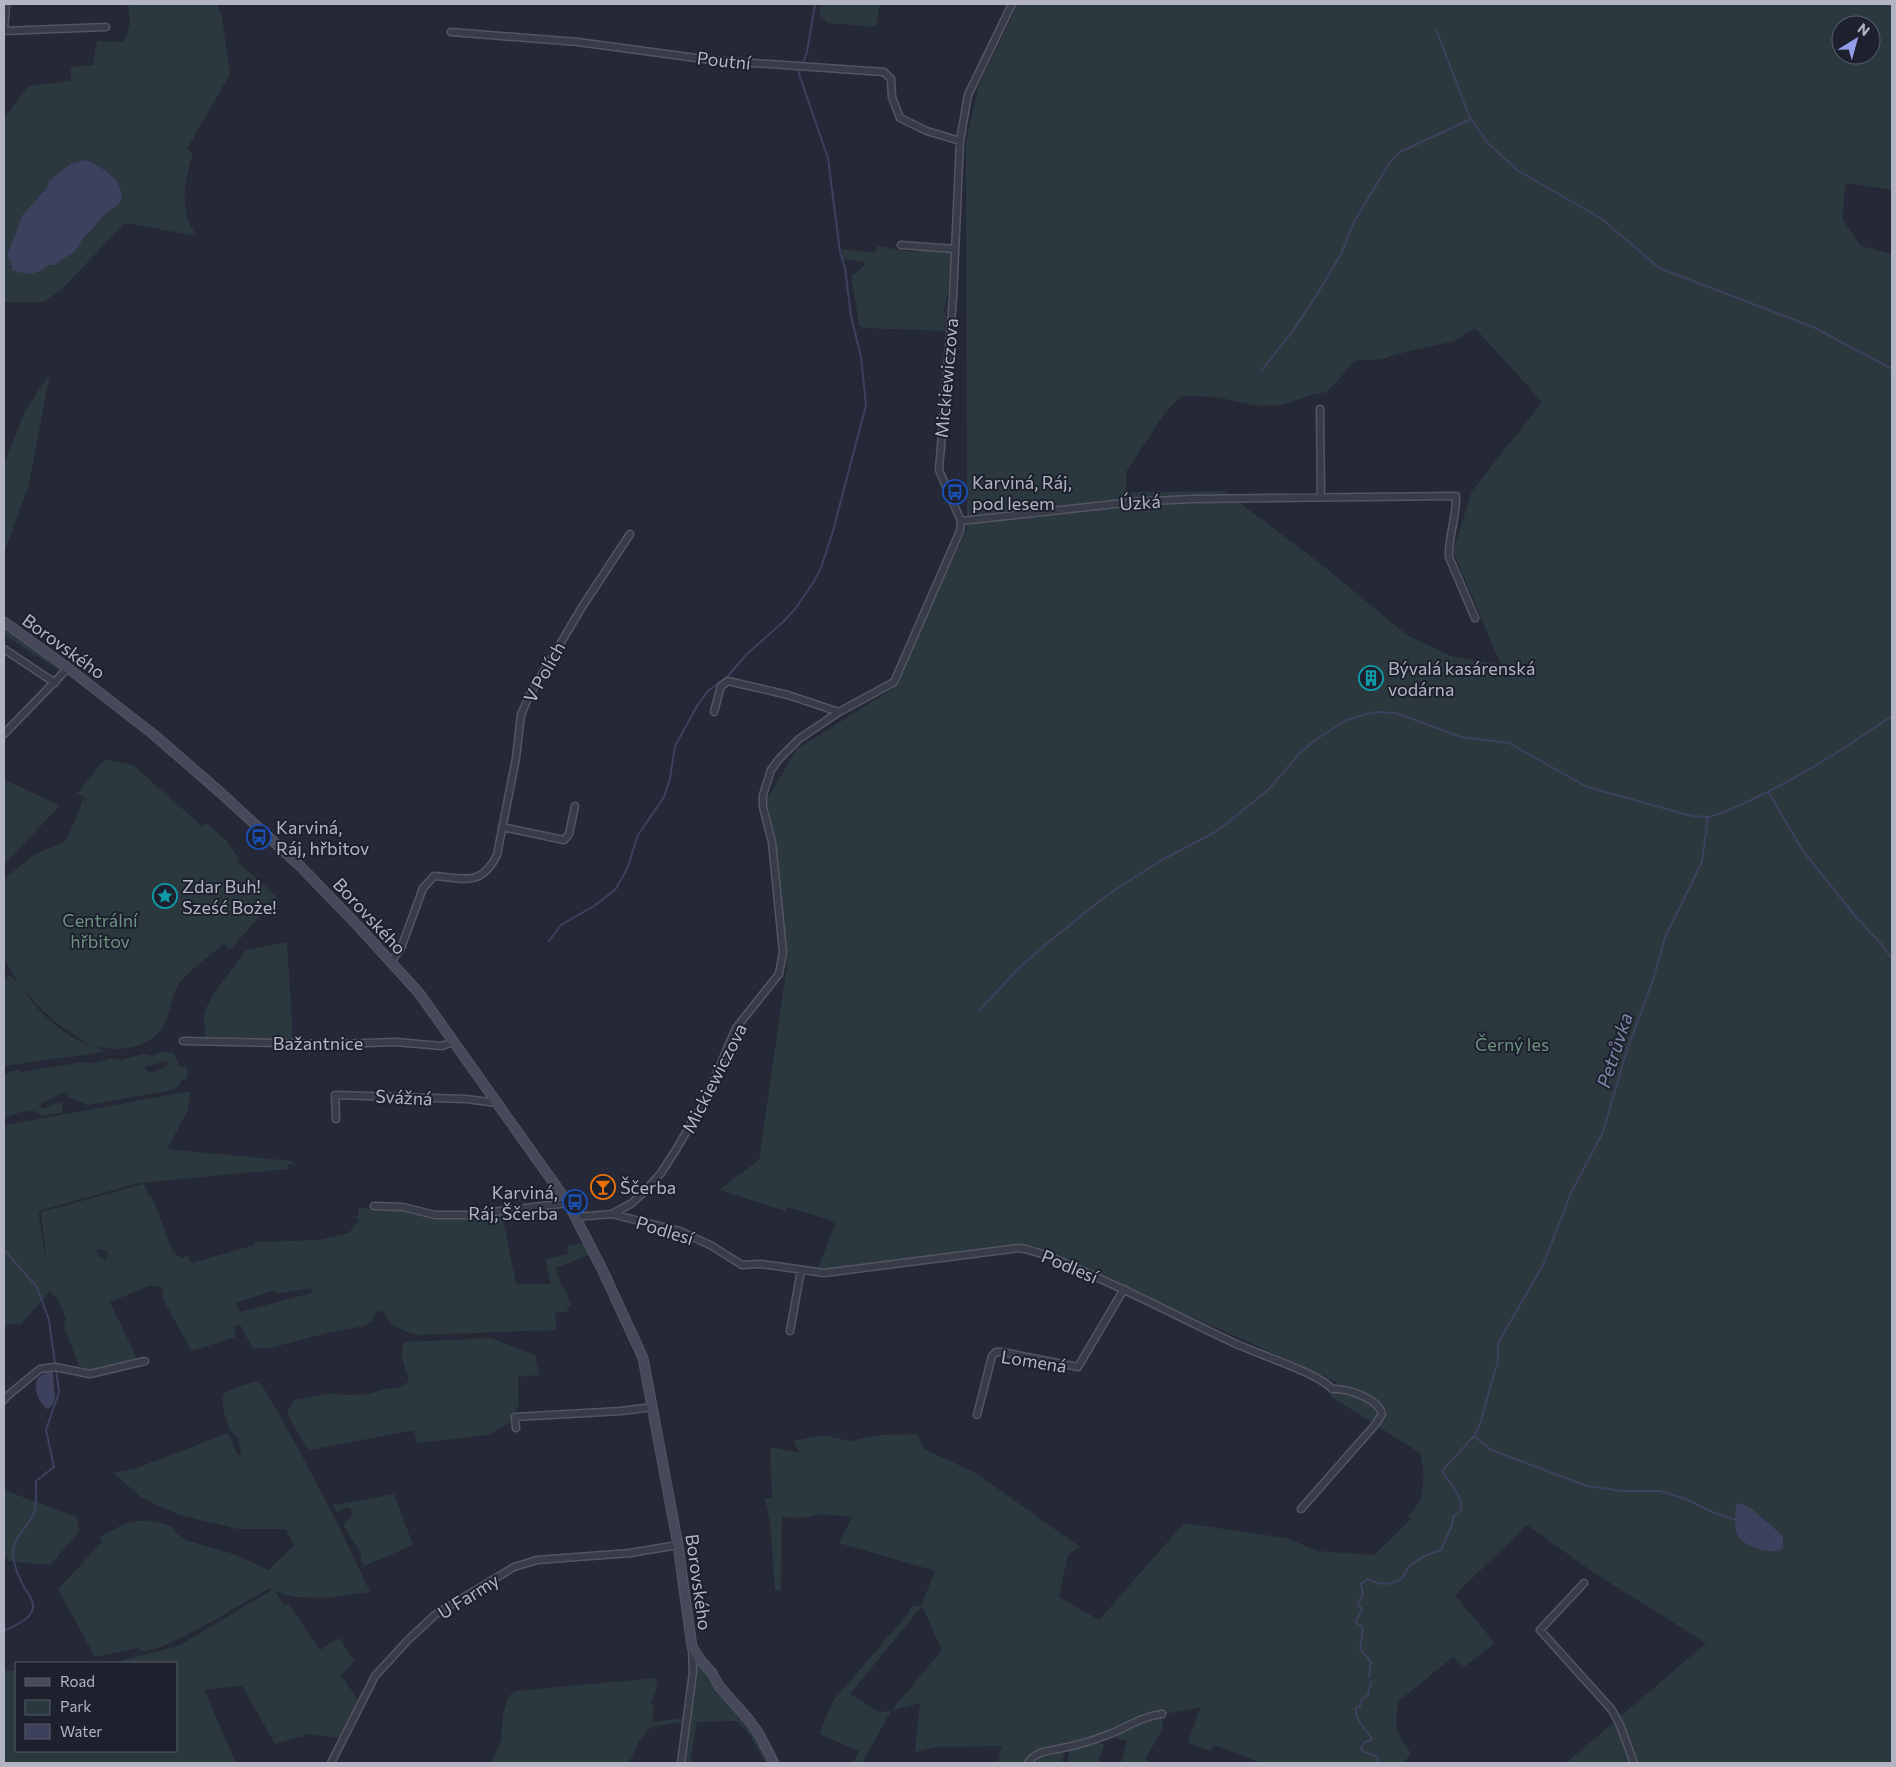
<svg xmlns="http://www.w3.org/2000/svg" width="1896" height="1767" font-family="Commissioner,sans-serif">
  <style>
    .green { fill: #2b383d; fill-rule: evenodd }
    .water { fill: #3d415e }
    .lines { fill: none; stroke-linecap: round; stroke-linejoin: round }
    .stream { stroke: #3d415e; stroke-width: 2 }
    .street-casing { stroke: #535563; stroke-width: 9 }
    .secondary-casing { stroke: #535563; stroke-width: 11 }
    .street { stroke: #383b48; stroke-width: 6 }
    .secondary { stroke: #47495b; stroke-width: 9 }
    .labels { text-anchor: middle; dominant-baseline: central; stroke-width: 4; stroke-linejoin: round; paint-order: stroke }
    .street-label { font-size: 18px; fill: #b3b5c4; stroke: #1d202d }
    .poi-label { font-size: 18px; fill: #b3b5c4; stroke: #1d202d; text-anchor: start }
    .park-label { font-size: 18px; fill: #6e927f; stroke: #1d202d }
    .water-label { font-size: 19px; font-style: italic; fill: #7f86a8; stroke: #1d202d }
  </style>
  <rect width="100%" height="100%" fill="#252837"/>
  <path class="green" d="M 127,4 L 217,4 L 222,17 L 230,74 L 187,149 L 193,153 C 184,182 178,210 197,236 L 125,223 L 63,288 L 44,302 L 4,302 L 4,118 L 28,86 L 71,81 L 71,67 L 93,65 L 97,41 L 124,42 C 130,29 132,17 127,4 ZM 55,177 L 114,179 L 121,194 L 121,202 L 101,218 L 92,230 L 85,236 L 75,251 L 53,265 L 48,265 L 40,272 L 22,273 L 11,268 L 11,262 L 7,255 L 23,214 L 48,187 L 50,181 Z
    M 821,4 L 880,4 L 876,27 L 828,23 L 819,14 Z
    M 1018,4 L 1892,4 L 1892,190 L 1846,183 L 1844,197 L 1843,220 L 1861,246 L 1892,254 L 1892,1763 L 1566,1763 L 1706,1643 L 1594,1573 L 1527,1525 L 1455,1595 L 1495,1643 L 1464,1667 L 1453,1657 L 1399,1701 C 1394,1726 1395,1733 1411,1753 L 1404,1763 L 1262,1763 L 1214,1745 L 1210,1751 L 1188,1743 L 1200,1708 L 1157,1715 L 1162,1718 L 1163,1725 L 1160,1734 L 1145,1759 L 1150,1763 L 1121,1763 L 1127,1741 L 1113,1737 L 1153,1716 L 1132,1719 L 1101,1736 L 1064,1746 L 1053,1746 L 1031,1753 L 1024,1763 L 998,1763 L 1002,1746 L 934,1747 L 915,1752 L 920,1703 L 891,1711 L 862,1763 L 853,1763 L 859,1751 L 819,1734 L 833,1701 L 909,1612 L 911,1607 L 921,1605 L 935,1571 L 839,1543 L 852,1517 L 819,1514 L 803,1518 L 782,1517 L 781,1592 L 775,1590 L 770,1522 L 765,1498 L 772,1499 L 770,1447 L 800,1453 L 793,1441 L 822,1435 L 851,1441 L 878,1435 L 917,1434 L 924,1449 L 976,1473 L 1080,1547 L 1068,1555 L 1059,1597 L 1099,1620 L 1184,1523 L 1286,1538 L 1318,1551 L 1374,1555 L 1411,1519 L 1408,1515 C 1426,1502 1426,1474 1420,1453 L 1330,1396 L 1337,1382 L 1034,1246 L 816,1273 L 836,1222 L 787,1207 L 785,1211 L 719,1190 L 759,1160 L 787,965 L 774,844 L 767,799 L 797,749 L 892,689 L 967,529 L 966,140 L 979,85 ZM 1841,25 L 1871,25 L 1871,55 L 1841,55 ZM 1475,328 L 1542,402 L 1472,491 L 1453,551 L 1501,665 L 1451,656 L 1407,635 L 1322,565 L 1224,491 L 1126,492 L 1126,472 L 1166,411 L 1182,396 L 1216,397 L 1256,406 L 1283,405 L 1311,395 L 1327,392 L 1355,361 L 1384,359 L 1393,355 L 1455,341 ZM 922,1606 L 942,1650 L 891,1711 L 879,1712 L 850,1694 Z
    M 877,246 C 888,247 916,255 923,250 L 950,253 L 952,255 L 948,293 L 944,309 L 946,314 L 945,331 L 864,328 L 859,325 L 851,275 L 854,274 L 865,265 L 865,262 L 842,259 L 842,249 L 876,253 Z
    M 50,373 L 29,485 L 4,553 L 4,465 L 25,411 Z
    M 4,626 L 61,668 L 61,672 L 4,635 Z
    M 105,759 L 133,765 L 203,827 L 206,823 L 226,840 L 239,858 L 237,861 L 277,897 L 230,950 L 224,944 C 214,952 183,976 178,985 C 171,997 171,1013 164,1025 C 150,1050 116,1053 92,1045 L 103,1050 L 104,1052 L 4,1066 L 4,978 L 10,976 C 20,982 26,994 33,1003 C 47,1019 69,1039 90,1045 L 55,1022 L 36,1004 L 17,981 L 4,958 L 4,879 L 32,856 L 67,840 L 66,836 L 69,835 L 83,800 L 86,802 L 87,799 L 77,793 Z
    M 4,779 L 60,806 L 4,864 Z
    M 287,942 L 293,1039 L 205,1038 L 204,1012 L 214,993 L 246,950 Z
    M 161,1052 L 174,1053 L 180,1067 L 187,1067 L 188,1076 L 187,1079 L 181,1080 L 180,1085 L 172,1090 L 88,1105 L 69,1098 L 66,1092 L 41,1103 L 41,1107 L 44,1108 L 60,1102 L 62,1104 L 63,1111 L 60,1113 L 41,1116 L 35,1111 L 21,1112 L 4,1118 L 4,1075 C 10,1071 15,1069 22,1072 L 83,1062 L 95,1063 L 111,1058 L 121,1060 L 143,1054 L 153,1056 ZM 166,1061 L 168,1064 C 165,1068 155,1072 150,1073 L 144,1068 C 147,1066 161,1062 166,1061 Z
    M 191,1091 L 187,1112 L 167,1149 L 292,1161 L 294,1164 L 287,1164 L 289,1169 L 139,1183 L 38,1211 L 47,1268 L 41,1212 L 144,1184 L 149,1197 L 152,1196 L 157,1212 L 161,1216 L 159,1216 L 173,1252 L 181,1258 L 188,1256 L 192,1263 L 254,1245 L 255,1242 L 318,1240 L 349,1233 L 359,1219 L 351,1217 L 358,1216 L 359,1208 L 410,1211 L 430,1217 L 542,1209 L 502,1214 L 516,1284 L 551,1284 L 545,1259 L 568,1254 L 567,1246 L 583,1243 L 589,1255 L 555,1268 L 562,1287 L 565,1287 L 571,1306 L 566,1309 L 571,1311 L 555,1313 L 557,1330 L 419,1335 C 407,1333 387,1326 384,1312 L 377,1311 L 372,1322 L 364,1326 L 327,1333 L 274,1347 L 256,1349 L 252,1347 L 240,1325 L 236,1325 L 235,1328 L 235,1337 L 195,1350 L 191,1350 L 189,1347 L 163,1299 L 163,1291 L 161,1287 L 149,1286 L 110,1302 L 138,1361 L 89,1373 L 79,1366 L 63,1324 L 66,1320 L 61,1305 L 50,1291 L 21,1324 L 4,1325 L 4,1125 ZM 99,1248 L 108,1252 L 107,1259 L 104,1260 L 98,1255 L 96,1251 ZM 311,1288 L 312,1293 L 240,1312 L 236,1303 L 272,1291 L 275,1292 L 276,1294 Z
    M 491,1338 L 535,1355 L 539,1375 L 518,1377 L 519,1406 L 512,1415 L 511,1422 L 489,1435 L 417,1443 L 414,1430 L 311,1450 L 306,1447 L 288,1415 L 288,1410 L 295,1400 L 331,1393 L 347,1395 L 370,1394 L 384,1389 L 401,1387 L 409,1381 L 401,1354 L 403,1344 L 406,1342 Z
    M 253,1382 L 257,1382 L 262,1385 C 301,1452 338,1521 370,1592 L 326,1598 L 293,1597 L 276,1592 L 284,1605 L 289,1604 L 320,1650 L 339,1638 L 355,1661 L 341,1675 L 358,1700 L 341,1738 L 305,1734 L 305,1738 L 302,1736 L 275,1744 L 242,1686 L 204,1690 L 236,1763 L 4,1763 L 4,1671 L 16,1670 L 16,1751 L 176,1751 L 176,1663 L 112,1663 L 178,1646 L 272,1590 L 269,1588 C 248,1600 159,1656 140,1651 L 138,1648 L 95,1657 L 58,1589 L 103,1541 L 99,1537 C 108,1533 118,1526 128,1523 C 142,1519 160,1522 172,1526 L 174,1531 L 185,1540 L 234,1554 L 268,1570 L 294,1546 L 286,1529 L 238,1529 L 179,1515 L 142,1498 L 113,1473 L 134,1469 L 228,1433 L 238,1455 L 241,1454 L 238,1438 L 229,1429 L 223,1409 L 223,1397 L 225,1392 Z
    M 4,1490 L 77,1517 L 79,1532 L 50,1565 L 8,1561 L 8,1557 L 4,1557 Z
    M 394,1494 L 413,1545 L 364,1566 L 360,1558 L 362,1555 L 344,1527 L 344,1524 L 352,1516 L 353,1513 L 349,1508 L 345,1508 L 337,1513 L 333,1505 Z
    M 698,1660 C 715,1698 755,1722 768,1763 L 764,1760 L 749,1734 L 737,1721 L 697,1722 L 690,1763 L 685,1763 Z
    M 656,1678 L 657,1690 L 651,1702 L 654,1707 L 652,1722 L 683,1718 L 686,1695 L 683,1722 L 651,1727 L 638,1743 L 629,1763 L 491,1763 L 502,1739 L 501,1733 L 503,1715 L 508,1697 L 515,1691 Z
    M 1100,1742 L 1104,1745 L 1098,1763 L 1067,1763 L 1070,1750 Z
    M 1055,1751 L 1064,1754 L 1062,1763 L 1031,1763 L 1036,1756 Z"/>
  <path class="water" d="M 85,160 C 101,166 128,182 120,203 L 101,218 L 92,230 L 85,236 L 75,251 L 54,265 L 48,265 C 39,276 24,275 12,270 L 11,262 L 7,255 L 23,214 L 48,187 L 49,181 L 70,164 Z
    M 47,1372 L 53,1372 L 55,1397 L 53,1405 L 47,1409 C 39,1403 30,1385 40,1376 C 42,1375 44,1374 47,1372 Z
    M 1740,1503 L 1752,1509 L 1783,1536 L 1783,1547 L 1780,1551 C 1768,1553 1742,1547 1737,1534 C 1734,1525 1735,1514 1736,1505 Z"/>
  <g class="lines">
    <path class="stream" d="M 1436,29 L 1470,118
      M 1261,371 L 1292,332 L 1319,291 L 1341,254 L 1355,220 L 1390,162 L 1400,152 L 1471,119 L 1488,143 L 1517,170 L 1602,219 L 1659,268 L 1813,327 L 1892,369
      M 1769,793 L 1803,851 L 1856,917 L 1883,946 L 1892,959
      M 549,941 L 561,925 L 594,906 L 615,890 L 627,869 L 638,835 L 664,797 L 670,779 L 675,746 L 697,706 L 708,691 L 728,676 L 746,655 L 783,622 L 795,609 L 813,583 L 821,568 L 833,531 L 866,405 L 861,357 L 851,316 L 845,268 L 840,252 L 828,158 L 799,74 L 807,52 L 815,4
      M 979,1011 L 1017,970 L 1045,945 L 1106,896 L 1160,861 L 1217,831 L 1268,790 L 1301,752 L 1315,740 L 1347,720 L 1363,715 L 1376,712 L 1396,713 L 1461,737 L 1509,743 L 1587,787 L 1692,816 L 1708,817
      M 4,1250 L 37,1287 L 49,1320 L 55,1364
      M 1474,1436 L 1491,1450 L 1587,1486 L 1622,1491 L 1660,1491 L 1686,1499 L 1712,1512 L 1736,1520
      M 4,1631 C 13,1626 32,1620 33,1607 C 34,1598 25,1591 22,1583 C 18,1575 13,1562 13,1553 C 13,1535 32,1525 35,1509 C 37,1500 36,1490 36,1481 L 54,1467 L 46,1430 L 59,1392 L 56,1369
      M 1369,1677 L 1371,1662 L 1360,1649 L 1363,1628 L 1355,1622 L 1362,1609 L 1357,1603 L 1363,1596 L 1361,1584 L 1368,1579 C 1379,1585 1390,1586 1401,1579 C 1405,1576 1406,1569 1410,1566 C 1418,1559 1431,1553 1441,1550 L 1452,1525 L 1453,1517 L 1461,1510 C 1462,1494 1450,1484 1442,1471 L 1474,1436 L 1480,1424 L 1498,1360 L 1498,1343 L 1543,1265 L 1571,1193 L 1603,1132 L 1627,1050 L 1653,980 L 1665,937 L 1702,862 L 1708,817 C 1723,814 1737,806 1751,800 C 1801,777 1846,747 1892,716
      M 1371,1682 L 1368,1695 L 1361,1700 L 1360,1706 L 1356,1708 C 1355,1724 1367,1728 1372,1740 L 1365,1742 L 1361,1747 L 1362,1751 L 1378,1757 L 1377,1763"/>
    <defs>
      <path id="street" d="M 4,30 L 6,4
        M 4,31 L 106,27
        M 451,32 L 578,42 L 711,60 L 884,72 L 891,79 L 892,97 L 900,118 L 927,131 L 960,141
        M 901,245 L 955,249
        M 1320,409 L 1321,497
        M 961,521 L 1133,502 L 1192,499 L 1456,496 C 1457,517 1448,536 1449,557 L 1475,618
        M 4,649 L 55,683
        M 714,712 L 721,686 L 728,681 L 788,695 L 839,712
        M 4,734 L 68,668
        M 502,827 L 564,840 L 569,834 L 575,806
        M 391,962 L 401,948 L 423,888 L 434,876 C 465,878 481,887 497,855 L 516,758 L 521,715 L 528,698 L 582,607 L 630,534
        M 183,1041 L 337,1044 L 395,1042 L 442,1046 L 453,1042
        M 336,1119 L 335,1095 L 466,1099 L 497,1103
        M 374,1206 L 403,1207 L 435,1215 L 467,1215 L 568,1203
        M 612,1214 L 680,1231 L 712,1246 L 742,1265 L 760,1264 L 776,1266 L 824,1273 L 1019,1248 C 1043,1252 1064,1263 1087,1273 C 1136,1294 1183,1319 1232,1342 C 1254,1353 1319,1373 1332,1389 C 1346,1388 1378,1398 1382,1414 L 1375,1425 L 1301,1509
        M 576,1217 L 612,1214 L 632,1203 L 643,1193 L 661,1173 L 677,1148 L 707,1096 L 736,1028 L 779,974 L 783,952 L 772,842 L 763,807 L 763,795 L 771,770 L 779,759 L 799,739 L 839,712 L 894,682 L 960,531 L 961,521 L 939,470 L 953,298 L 960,141 L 968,95 L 1012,4
        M 790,1331 L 801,1270
        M 4,1400 L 6,1397 L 40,1369 L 55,1367 L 90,1374 L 145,1361
        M 977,1415 L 992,1356 L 996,1352 L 1002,1352 L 1078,1367 L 1124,1289
        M 516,1428 L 515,1417 L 621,1411 L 653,1407
        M 1584,1583 L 1540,1630 L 1612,1710 L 1620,1725 L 1634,1763
        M 331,1763 L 375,1676 L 408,1640 L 436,1614 L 514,1567 L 537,1560 L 630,1553 L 678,1545
        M 681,1763 L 693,1672 L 692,1649
        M 1028,1763 C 1035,1752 1046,1751 1058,1749 C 1074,1746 1092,1741 1107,1735 C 1126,1728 1142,1716 1162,1714"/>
      <path id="secondary" d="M 4,622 L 68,668 L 153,734 L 221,793 L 301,867 L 359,927 L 419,993 L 568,1203 L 602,1269 L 643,1358 L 678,1545 L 692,1647 L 702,1662 L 712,1673 L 719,1686 L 749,1720 L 759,1734 L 774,1763"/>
    </defs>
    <use href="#street" class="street-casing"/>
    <use href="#secondary" class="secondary-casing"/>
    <use href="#street" class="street"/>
    <use href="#secondary" class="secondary"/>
  </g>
  <defs>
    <symbol id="bus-ring" viewBox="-11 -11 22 22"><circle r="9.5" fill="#1d202d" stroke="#1a4fb4" stroke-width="1.5"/><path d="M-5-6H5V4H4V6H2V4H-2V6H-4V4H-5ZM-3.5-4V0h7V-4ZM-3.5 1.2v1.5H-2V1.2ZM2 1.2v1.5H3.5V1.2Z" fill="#1a4fb4"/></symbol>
    <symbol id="building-ring" viewBox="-11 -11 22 22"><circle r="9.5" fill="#1d202d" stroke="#0f9aa8" stroke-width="1.5"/><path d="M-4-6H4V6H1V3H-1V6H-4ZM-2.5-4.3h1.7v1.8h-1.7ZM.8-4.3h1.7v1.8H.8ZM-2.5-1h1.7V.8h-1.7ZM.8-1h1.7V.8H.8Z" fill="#0f9aa8"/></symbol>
    <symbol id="sight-ring" viewBox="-11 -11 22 22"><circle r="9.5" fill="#1d202d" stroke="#0f9aa8" stroke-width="1.5"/><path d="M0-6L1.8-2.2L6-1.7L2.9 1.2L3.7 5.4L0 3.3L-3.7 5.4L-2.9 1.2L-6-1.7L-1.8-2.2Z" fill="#0f9aa8"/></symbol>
    <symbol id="bar-ring" viewBox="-11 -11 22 22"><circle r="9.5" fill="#1d202d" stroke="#e8710a" stroke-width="1.5"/><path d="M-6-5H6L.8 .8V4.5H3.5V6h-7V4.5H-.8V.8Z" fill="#e8710a"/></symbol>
  </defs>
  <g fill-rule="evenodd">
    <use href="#bus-ring" x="941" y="478" width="28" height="28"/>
    <use href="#building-ring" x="1357" y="664" width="28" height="28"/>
    <use href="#bus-ring" x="245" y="823" width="28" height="28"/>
    <use href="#sight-ring" x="151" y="882" width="28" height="28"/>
    <use href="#bar-ring" x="589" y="1173" width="28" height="28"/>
    <use href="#bus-ring" x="561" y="1188" width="28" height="28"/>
  </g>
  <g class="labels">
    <g class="street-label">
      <text transform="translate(724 60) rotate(6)">Poutní</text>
      <text transform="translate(946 378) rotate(-85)">Mickiewiczova</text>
      <text transform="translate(1140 502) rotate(-4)">Úzká</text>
      <text transform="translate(64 646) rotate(36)">Borovského</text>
      <text transform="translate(544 672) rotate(-61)">V Polích</text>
      <text transform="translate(370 916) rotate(47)">Borovského</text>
      <text x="318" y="1043">Bažantnice</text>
      <text transform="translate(714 1078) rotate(-63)">Mickiewiczova</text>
      <text transform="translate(404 1097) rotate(3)">Svážná</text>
      <text transform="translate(665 1230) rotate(17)">Podlesí</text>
      <text transform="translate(1070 1266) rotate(23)">Podlesí</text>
      <text transform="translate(1034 1361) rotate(9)">Lomená</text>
      <text transform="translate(699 1582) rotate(82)">Borovského</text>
      <text transform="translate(468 1596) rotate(-32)">U Farmy</text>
    </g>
    <g class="poi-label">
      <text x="972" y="482">Karviná, Ráj,<tspan x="972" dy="21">pod lesem</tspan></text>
      <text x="1388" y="668">Bývalá kasárenská<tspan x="1388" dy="21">vodárna</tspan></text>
      <text x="276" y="827">Karviná,<tspan x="276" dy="21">Ráj, hřbitov</tspan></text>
      <text x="182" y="886">Zdar Buh!<tspan x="182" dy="21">Sześć Boże!</tspan></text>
      <text x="620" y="1187">Ščerba</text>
      <text x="558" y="1192" text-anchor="end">Karviná,<tspan x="558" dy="21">Ráj, Ščerba</tspan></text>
    </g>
    <g class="park-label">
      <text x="100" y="920">Centrální<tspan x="100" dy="21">hřbitov</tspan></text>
      <text x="1512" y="1044">Černý les</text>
    </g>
    <g class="water-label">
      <text transform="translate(1614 1050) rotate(-72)">Petrůvka</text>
    </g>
  </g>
  <rect width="1896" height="1767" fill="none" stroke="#b3b5c4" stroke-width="10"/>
  <rect x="15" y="1662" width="162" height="90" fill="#1d202d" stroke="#595c69"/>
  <rect x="25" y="1678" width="25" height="8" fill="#47495b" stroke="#595c69"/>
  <text x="60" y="1687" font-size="15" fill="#b3b5c4">Road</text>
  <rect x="25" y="1700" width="25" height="15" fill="#2b383d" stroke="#595c69"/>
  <text x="60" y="1712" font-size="15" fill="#b3b5c4">Park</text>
  <rect x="25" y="1724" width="25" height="15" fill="#3d415e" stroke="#595c69"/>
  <text x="60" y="1737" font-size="15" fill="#b3b5c4">Water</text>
  <g transform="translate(1856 40) rotate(37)"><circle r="24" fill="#1d202d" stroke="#595c69"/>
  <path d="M0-4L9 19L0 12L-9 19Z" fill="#939dea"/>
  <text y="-8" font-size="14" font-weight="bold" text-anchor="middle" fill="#b3b5c4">N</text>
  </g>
</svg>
